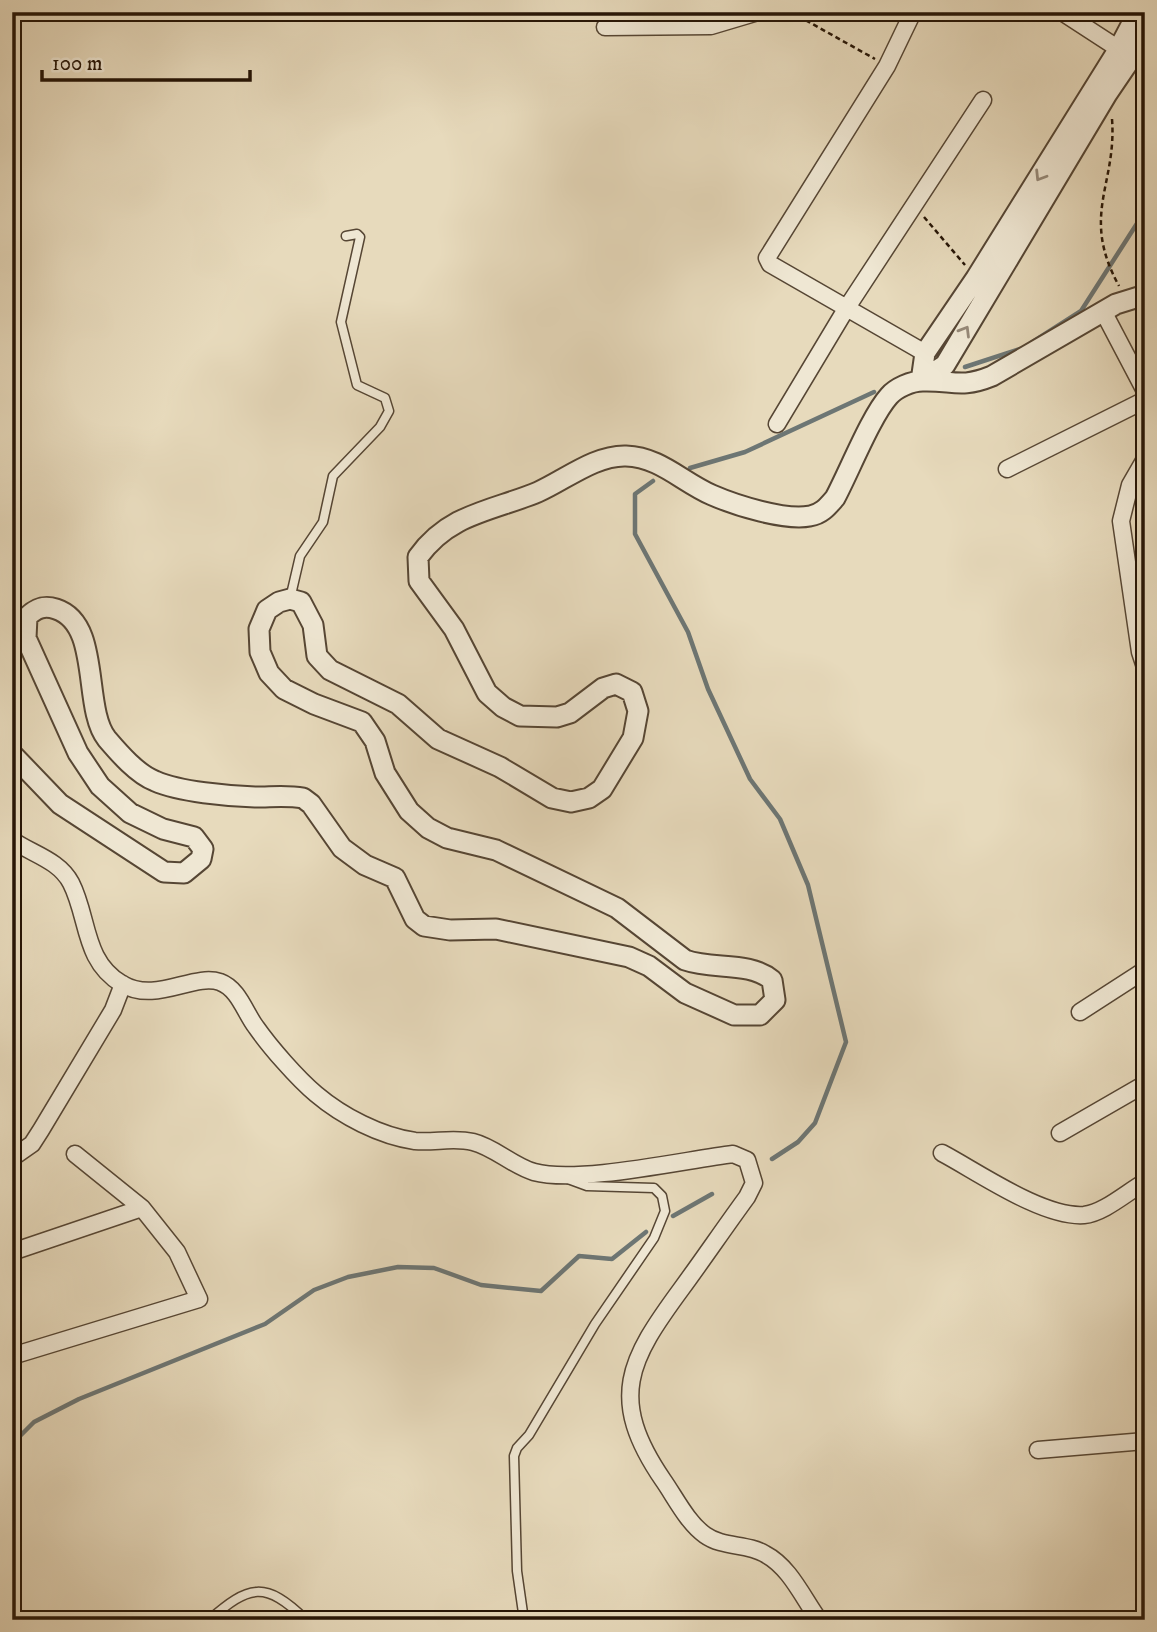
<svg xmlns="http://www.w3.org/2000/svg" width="1157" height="1632" font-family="'IM FELL DW Pica',serif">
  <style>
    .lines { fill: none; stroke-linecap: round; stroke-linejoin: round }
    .stream { stroke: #6d7674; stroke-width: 4.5 }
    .service-casing { stroke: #564634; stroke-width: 11 }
    .minor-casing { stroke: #564634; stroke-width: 19 }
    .tertiary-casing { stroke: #564634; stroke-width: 23 }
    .path { stroke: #261506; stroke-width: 2.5; stroke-dasharray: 5 3.5; stroke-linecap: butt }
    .service { stroke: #efe7d3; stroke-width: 8 }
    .minor { stroke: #efe7d3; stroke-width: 16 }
    .tertiary { stroke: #efe7d3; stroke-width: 19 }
    .oneway { stroke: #958877 }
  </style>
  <rect width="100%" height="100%" fill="#e7dabc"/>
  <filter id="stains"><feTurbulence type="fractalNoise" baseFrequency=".00286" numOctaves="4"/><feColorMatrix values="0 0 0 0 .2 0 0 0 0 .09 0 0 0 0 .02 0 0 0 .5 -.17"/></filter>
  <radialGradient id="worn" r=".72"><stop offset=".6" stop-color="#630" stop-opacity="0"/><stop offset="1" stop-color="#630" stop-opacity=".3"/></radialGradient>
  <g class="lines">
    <path class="stream" d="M 1031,343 L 1081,311 L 1145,211
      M 965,367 L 1020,349
      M 690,468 L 745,452 L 874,392
      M 653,481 L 635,494 L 635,534 L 688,632 L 708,689 L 750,779 L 780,819 L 808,885 L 846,1042 L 815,1123 L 798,1142 L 772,1159
      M 673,1216 L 712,1194
      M 12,1444 L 34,1422 L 79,1399 L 265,1324 L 314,1290 L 348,1277 L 398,1267 L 434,1268 L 481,1285 L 541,1291 L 579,1256 L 612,1259 L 646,1232"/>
    <defs>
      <path id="service" d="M 290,599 L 300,556 L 323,522 L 333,476 L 380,427 L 389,411 L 385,398 L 357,385 L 341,322 L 360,237 L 357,234 L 346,236
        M 209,1620 C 249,1585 265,1580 306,1620
        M 524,1620 L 517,1571 L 514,1456 L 517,1448 L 529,1435 L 595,1324 L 654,1238 L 665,1211 L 662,1196 L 654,1188 L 587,1186 L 568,1179"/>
      <path id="minor" d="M 913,12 L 887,66 L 767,258 L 770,264 L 925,353
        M 1062,12 L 1145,66
        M 605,27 L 711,26 L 758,12
        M 1104,313 L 1145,391
        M 777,424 L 846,309 L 983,100
        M 1145,459 L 1130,485 L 1121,521 L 1140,652 L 1145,667
        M 1007,469 L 1145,400
        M 12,840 C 32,854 59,860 71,883 C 89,918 83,961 122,984 C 156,1004 193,973 220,982 C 239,989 245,1013 256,1027 C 270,1047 297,1078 316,1094 C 342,1116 380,1136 415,1141 C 434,1143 453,1137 473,1142 C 494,1147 513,1166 534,1172 C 578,1184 684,1160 733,1154 L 747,1160 L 754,1183 L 747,1197 C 725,1227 704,1258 682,1288 C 629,1360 607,1398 663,1480 C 675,1497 687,1522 705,1535 C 723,1548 747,1543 765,1554 C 790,1567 803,1598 819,1620
        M 1080,1012 L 1145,970
        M 1060,1133 L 1145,1084
        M 942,1153 C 978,1172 1043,1218 1084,1215 C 1104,1213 1127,1192 1145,1182
        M 12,1158 L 32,1144 L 41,1130 L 113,1010 L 123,984
        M 12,1252 L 142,1208
        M 12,1356 L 199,1299 L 177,1252 L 142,1208 L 75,1154
        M 1038,1450 L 1145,1441"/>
      <path id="tertiary" d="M 921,381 L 925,353 L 976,278 L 1118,50 L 1138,12
        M 921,381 L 945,365 L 1107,94 L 1145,38
        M 12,754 L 60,804 L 164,872 L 184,873 L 201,859 L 203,849 L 194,837 L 163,829 L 130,813 L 100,786 L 78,753 L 26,638 L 27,617 C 36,608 44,605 56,609 C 102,624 82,708 107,739 C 119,753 137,774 155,781 C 180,792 228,796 255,797 C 272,797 287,795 303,798 L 311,804 L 342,848 L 365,865 L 395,878 L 415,919 L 424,926 L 450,930 L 496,929 L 629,957 L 649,966 L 685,993 L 734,1015 L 760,1015 L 775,1000 L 772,980 C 749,961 713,970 685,960 L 617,908 L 496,850 L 447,838 L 428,828 L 409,811 L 385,773 L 375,741 L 362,722 L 314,704 L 284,689 L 269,673 L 260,652 L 259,629 L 267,610 L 279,602 L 290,599 L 301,602 L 313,625 L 317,656 L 330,670 L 398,704 L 438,739 L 500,767 L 552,798 L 571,802 L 589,798 L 602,789 L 633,738 L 638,711 L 632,692 L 616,684 L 603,688 L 570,713 L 557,717 L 520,716 L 503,707 L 487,693 L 454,629 L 419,581 L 418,557 C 428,543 443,530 458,522 C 483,509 512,503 538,492 C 565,480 595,455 626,456 C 660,457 682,482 712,495 C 735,505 785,521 810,516 C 822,514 828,506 835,498 C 849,472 871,416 889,396 C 896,388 911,381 923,381 C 953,380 960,389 992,376 L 1116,304 L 1145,295"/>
    </defs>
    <use href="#service" class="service-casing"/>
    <use href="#minor" class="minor-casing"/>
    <use href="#tertiary" class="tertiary-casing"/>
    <path class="path" d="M 791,12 L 875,59
      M 1112,119 C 1117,185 1080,215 1119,286
      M 924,217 L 965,265"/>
    <use href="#service" class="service"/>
    <use href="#minor" class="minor"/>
    <use href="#tertiary" class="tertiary"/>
  </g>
  <defs><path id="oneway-chevron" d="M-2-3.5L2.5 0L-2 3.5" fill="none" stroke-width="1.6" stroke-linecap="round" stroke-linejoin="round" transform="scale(1.75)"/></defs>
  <g class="oneway">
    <use href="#oneway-chevron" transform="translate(1040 176) rotate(122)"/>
    <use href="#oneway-chevron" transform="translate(965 331) rotate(-59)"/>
  </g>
  <rect width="1157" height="1632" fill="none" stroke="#e7dabc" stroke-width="42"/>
  <rect x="14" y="14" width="1129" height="1604" fill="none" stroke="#261506" stroke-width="3.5"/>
  <rect x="21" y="21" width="1115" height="1590" fill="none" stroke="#261506" stroke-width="2"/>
  <path d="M42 70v10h208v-10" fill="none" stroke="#261506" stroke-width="3.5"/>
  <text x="52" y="70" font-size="21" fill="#261506" stroke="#efe7d3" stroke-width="5" paint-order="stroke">100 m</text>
  <rect width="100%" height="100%" filter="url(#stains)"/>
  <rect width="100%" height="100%" fill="url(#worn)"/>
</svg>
